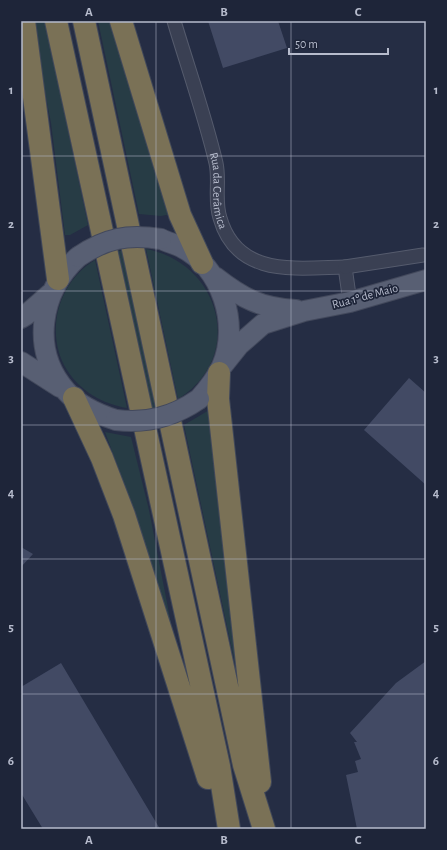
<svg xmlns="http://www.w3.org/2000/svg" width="447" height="850" font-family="'Alegreya Sans',sans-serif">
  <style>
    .green { fill: #273c45 }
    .building { fill: #424a64 }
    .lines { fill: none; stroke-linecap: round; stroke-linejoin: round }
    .minor-casing { stroke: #555b6d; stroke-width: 15 }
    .primary-casing { stroke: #43495c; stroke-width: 22 }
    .motorway-casing { stroke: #41485a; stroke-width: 24 }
    .minor { stroke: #3a4053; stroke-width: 13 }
    .primary { stroke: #585f73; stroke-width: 20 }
    .motorway { stroke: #7a7156; stroke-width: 22 }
    .primary-bridge-casing { stroke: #43495c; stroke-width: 22; stroke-linecap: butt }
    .primary-bridge { stroke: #585f73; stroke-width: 20 }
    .grid { fill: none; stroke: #b7bccd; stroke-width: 1; stroke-opacity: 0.55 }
    .labels { text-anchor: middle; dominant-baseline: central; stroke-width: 3.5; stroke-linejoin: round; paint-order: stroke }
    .street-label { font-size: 12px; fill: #b7bccd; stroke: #1e2539 }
    .neatline { fill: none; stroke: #b7bccd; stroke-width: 1.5 }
    .grid-label { font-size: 13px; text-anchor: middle; font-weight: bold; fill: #b7bccd }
  </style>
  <rect width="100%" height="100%" fill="#252d44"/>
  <path class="green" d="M 31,21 L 45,21 L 88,225 L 70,235 L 65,235 L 51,123 Z
    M 98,21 L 115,21 L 171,214 L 161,216 L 139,214 Z
    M 146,249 C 221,263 246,357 178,399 Z
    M 125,250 L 158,407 L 149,409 L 114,252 Z
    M 95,260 L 127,408 C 103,404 80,391 67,370 C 44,333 58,282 95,260 Z
    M 211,409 L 240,687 L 184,425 Z
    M 105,432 L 131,437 L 149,510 L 175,644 L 143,562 L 119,470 Z"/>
  <path class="building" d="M 208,21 L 278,21 L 287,48 L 223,68 Z
    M 409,378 L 426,393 L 426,485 L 364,430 Z
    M 21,547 L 33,554 L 21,567 Z
    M 426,661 L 426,829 L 357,829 L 346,775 L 358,772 L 355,761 L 361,759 L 354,742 L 357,742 L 350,733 L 396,683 Z
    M 61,663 L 160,829 L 43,829 L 21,793 L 21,687 Z"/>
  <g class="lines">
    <defs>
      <g id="minor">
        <path id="s1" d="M 174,21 C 188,68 205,116 216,163 C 220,181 214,200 220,218 C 237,278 297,268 345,267 L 350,302"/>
        <path d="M 345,267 L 423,255"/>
      </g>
      <path id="primary" d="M 161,239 C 167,242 175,244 181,247 C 222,268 240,324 222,366 C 216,379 208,389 199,399
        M 78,257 C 40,292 30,350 66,391 C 79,406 97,414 116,420
        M 215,277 C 242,298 260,308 296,310
        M 21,318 L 26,315 L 50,294
        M 21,362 L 60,387
        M 223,365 L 239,345 L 263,324 L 304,311 L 350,302 L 426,280"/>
      <path id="motorway" d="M 24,21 L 58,279
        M 56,21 L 219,766 L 229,829
        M 84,21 L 244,765 L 264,829
        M 121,21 L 180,215 L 202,263
        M 219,373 L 218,399 L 260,782
        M 74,398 L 102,458 L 124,515 L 208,778"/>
    </defs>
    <use href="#minor" class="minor-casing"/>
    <use href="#primary" class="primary-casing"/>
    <use href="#motorway" class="motorway-casing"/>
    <use href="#minor" class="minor"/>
    <use href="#primary" class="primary"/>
    <use href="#motorway" class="motorway"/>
    <defs>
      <path id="primary-bridge" d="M 78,257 C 106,238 127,234 161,239
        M 116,420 C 147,424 173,417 199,399"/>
    </defs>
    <use href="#primary-bridge" class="primary-bridge-casing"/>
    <use href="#primary-bridge" class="primary-bridge"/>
  </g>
  <path class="grid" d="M 156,21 L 156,829M 291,21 L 291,829M 21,156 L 426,156M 21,291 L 426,291M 21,425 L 426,425M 21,559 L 426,559M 21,694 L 426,694"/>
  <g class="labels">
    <g class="street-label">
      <text stroke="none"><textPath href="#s1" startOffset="176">Rua da Cerâmica</textPath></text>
      <text transform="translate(365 296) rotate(-15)">Rua 1º de Maio</text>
    </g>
  </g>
  <rect width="447" height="850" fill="none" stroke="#1e2539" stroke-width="44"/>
  <path d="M289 48v6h99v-6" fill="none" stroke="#b7bccd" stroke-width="2"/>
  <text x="295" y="48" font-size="12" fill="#b7bccd" stroke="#1e2539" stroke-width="3" paint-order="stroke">50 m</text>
  <rect x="22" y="22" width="403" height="806" class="neatline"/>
  <g class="grid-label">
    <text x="89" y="16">A</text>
    <text x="224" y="16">B</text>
    <text x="358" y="16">C</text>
    <text x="11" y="94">1</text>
    <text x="436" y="94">1</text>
    <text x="11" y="228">2</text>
    <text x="436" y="228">2</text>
    <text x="11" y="362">3</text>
    <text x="436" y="362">3</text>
    <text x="11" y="497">4</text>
    <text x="436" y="497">4</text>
    <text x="11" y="631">5</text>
    <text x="436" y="631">5</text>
    <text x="11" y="765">6</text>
    <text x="436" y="765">6</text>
    <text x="89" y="844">A</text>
    <text x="224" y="844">B</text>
    <text x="358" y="844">C</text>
  </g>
</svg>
